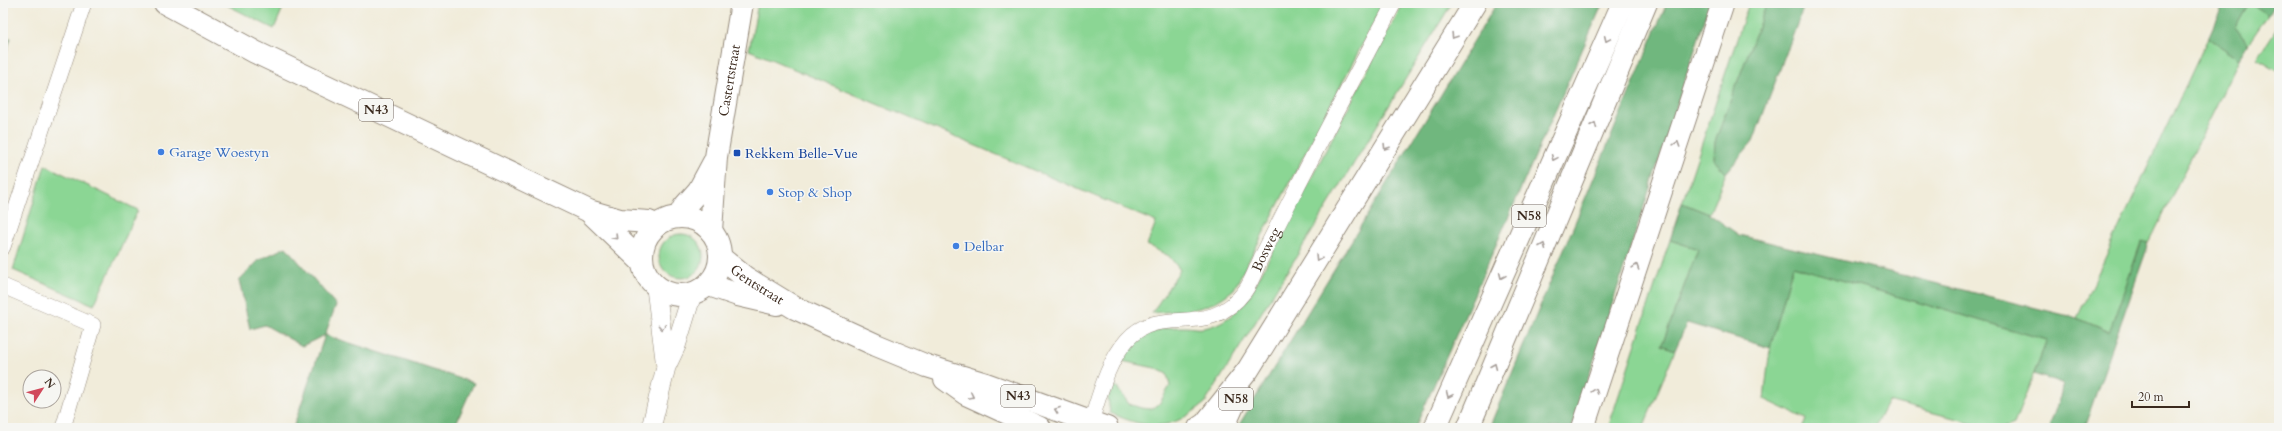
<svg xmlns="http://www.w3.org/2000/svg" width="2282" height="431" font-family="Cardo,serif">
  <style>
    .green { fill: #8bd694; stroke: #638059 }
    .forest { fill: #70b77e; stroke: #56704e }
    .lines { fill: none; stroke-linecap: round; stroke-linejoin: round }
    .minor-casing { stroke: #968b7c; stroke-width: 16 }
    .tertiary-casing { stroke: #968b7c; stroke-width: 20 }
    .secondary-casing { stroke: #968b7c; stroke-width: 24 }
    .primary-casing { stroke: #968b7c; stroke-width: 24 }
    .minor { stroke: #fff; stroke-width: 15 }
    .tertiary { stroke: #fff; stroke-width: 19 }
    .secondary { stroke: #fff; stroke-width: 22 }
    .primary { stroke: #fff; stroke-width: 22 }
    .oneway { stroke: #a79f9a }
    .shop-dot { fill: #3f7fe0; stroke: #f6f6f2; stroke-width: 1.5 }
    .transit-dot { fill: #1a4fb4; stroke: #f6f6f2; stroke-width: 1.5 }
    .labels { text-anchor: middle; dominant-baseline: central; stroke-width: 3; stroke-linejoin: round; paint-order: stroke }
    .shield { fill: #f6f6f2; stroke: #73675e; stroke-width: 1 }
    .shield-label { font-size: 13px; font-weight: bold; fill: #3b2a1e }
    .street-label { font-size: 14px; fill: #3b2a1e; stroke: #f6f6f2 }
    .shop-label { font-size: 14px; fill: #366cbe; stroke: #f6f6f2; text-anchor: start }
    .transit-label { font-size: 14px; fill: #164399; stroke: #f6f6f2; text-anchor: start }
  </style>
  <rect width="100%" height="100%" fill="#f6f6f2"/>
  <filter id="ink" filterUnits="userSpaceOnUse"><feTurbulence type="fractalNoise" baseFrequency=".025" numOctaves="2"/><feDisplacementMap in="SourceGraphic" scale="8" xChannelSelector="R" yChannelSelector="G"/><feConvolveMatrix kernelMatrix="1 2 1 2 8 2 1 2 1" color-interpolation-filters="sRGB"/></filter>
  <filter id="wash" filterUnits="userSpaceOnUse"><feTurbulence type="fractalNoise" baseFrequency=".012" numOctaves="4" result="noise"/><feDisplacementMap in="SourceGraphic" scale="16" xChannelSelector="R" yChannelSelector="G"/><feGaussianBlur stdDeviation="0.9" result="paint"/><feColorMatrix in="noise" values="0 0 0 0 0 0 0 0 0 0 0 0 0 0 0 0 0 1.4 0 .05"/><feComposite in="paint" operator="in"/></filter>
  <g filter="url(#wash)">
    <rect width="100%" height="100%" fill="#f1ecda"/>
    <path class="green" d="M 223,3 L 285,3 L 274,29 Z
      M 758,3 L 1384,3 L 1234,289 C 1206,313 1187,310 1152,313 L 1180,270 L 1169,256 L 1147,245 L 1156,222 L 749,50 Z
      M 1403,3 L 1452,3 L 1318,222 L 1205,403 C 1169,431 1153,431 1110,413 L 1108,397 L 1115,385 L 1129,404 L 1141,408 L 1152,409 L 1159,404 L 1170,386 L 1167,374 L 1155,368 L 1122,361 C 1138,334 1154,327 1185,327 C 1191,327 1198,329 1203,328 C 1223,325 1239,311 1250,295 Z
      M 1749,3 L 1767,3 L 1715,142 L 1714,160 L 1726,173 L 1709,214 L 1682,203 Z
      M 2249,3 L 2268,15 L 2248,44 L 2235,27 Z
      M 2279,25 L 2279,72 L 2257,59 Z
      M 2208,38 L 2239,59 L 2149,243 L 2141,242 L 2110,332 L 2077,318 Z
      M 45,165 L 138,210 L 94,305 L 13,270 Z
      M659 256a22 22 0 1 1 44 0a22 22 0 1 1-44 0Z
      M 1670,240 L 1698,249 L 1662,345 L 1675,350 L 1643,428 L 1608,428 Z
      M 1793,266 L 2047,340 L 2014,424 L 2007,427 L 1992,428 L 1888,401 L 1874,428 L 1802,428 L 1806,419 L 1764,399 L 1770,348 Z"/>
    <path class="forest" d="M 1497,3 L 1603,3 L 1415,428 L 1237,428 Z
      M 1667,3 L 1710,3 L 1572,428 L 1489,428 Z
      M 1767,3 L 1805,3 L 1753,141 L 1726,173 L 1714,160 L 1715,142 Z
      M 2224,3 L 2249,3 L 2235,27 L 2248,44 L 2239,59 L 2208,38 Z
      M 2249,3 L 2275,3 L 2268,15 Z
      M 3,38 L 11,38 L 3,61 Z
      M 1682,203 L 1709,214 L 1739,235 L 2077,318 L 2109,332 L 2142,241 L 2149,243 L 2084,428 L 2049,428 L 2064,385 L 2034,374 L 2047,340 L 1793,266 L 1770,348 L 1687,323 L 1675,350 L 1662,345 L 1698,249 L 1670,240 Z
      M 286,247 L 336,305 L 325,335 L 474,383 L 454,428 L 293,428 L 325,335 L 302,346 L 265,325 L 250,329 L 239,280 L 259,260 Z"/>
  </g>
  <g filter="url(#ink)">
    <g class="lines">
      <defs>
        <g id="minor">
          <path d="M 3,247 L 84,3"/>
          <path d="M 3,286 L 93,325 L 63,428"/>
          <path id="s1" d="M 1089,428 C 1099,398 1106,364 1127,340 C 1161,302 1207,342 1245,291 C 1252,281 1256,269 1261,258 C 1272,236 1284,213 1295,191 C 1327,128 1361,65 1394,3"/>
        </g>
        <path id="tertiary" d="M 656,288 L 666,367
          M 651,428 L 666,367 L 676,346 L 692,294"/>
        <g id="secondary">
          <path d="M 679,217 L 684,207 L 699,190 L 714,162"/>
          <path id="s2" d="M 711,231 L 716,157 L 742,3"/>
        </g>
        <g id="primary">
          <path d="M 165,3 L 255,52 L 589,211 L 620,220 L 649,222 L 656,225"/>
          <path d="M 591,213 L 642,262"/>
          <circle cx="681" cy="256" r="39"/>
          <path id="s3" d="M 721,258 L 746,278 L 795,308 L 876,345 L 927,366 L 986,384 L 1107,428"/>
          <path d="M 709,285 L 738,295 L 777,304"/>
          <path d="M 945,379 L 966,394 L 1040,428"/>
          <path d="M 1199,428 L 1205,424 L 1248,370 L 1475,3"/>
          <path d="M 1223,428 L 1237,397"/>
          <path d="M 1435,428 L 1623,3"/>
          <path d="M 1468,428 L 1646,3"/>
          <path d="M 1583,428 L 1723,3"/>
        </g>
      </defs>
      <use href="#minor" class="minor-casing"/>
      <use href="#tertiary" class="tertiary-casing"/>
      <use href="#secondary" class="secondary-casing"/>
      <use href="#primary" class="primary-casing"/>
      <use href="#minor" class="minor"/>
      <use href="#tertiary" class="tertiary"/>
      <use href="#secondary" class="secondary"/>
      <use href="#primary" class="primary"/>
    </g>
    <defs><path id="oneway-chevron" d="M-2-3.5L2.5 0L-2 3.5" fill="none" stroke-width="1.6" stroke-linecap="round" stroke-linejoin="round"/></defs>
    <g class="oneway">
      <use href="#oneway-chevron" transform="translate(1454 36) rotate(122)"/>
      <use href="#oneway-chevron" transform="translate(1607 39) rotate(114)"/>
      <use href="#oneway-chevron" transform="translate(1594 125) rotate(-67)"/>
      <use href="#oneway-chevron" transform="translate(1677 144) rotate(-72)"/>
      <use href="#oneway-chevron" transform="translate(1386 147) rotate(122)"/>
      <use href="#oneway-chevron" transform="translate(1554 158) rotate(114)"/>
      <use href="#oneway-chevron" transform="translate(615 237) rotate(46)"/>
      <use href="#oneway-chevron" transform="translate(1543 246) rotate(-68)"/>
      <use href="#oneway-chevron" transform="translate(1318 258) rotate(122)"/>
      <use href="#oneway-chevron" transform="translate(1636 267) rotate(-72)"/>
      <use href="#oneway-chevron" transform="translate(1502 276) rotate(114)"/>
      <use href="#oneway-chevron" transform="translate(662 327) rotate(86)"/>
      <use href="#oneway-chevron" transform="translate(1494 366) rotate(-67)"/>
      <use href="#oneway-chevron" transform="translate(1595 391) rotate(-72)"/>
      <use href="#oneway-chevron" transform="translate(1449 395) rotate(114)"/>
      <use href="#oneway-chevron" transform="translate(971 396) rotate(26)"/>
      <use href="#oneway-chevron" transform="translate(1057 410) rotate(-160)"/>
    </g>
  </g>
  <g class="shop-dot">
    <circle cx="161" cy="152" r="4"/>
    <circle cx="770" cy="192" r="4"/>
    <circle cx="956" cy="246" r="4"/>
  </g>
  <rect class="transit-dot" x="733" y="149" width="8" height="8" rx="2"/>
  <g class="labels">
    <g class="shield">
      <rect x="359" y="99" width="34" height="22" rx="3"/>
      <rect x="1512" y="205" width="34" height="22" rx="3"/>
      <rect x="1001" y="385" width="34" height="22" rx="3"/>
      <rect x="1219" y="388" width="34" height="22" rx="3"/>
    </g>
    <g class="shield-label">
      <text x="376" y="110">N43</text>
      <text x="1529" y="216">N58</text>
      <text x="1018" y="396">N43</text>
      <text x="1236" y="399">N58</text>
    </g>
    <g class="street-label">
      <text stroke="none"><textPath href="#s2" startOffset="152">Castertstraat</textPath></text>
      <text stroke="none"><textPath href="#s1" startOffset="276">Bosweg</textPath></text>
      <text stroke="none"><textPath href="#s3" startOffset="45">Gentstraat</textPath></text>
    </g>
    <g class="shop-label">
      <text x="169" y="152">Garage Woestyn</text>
      <text x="778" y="192">Stop &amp; Shop</text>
      <text x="964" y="246">Delbar</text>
    </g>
    <g class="transit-label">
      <text x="745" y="153">Rekkem Belle-Vue</text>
    </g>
  </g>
  <rect width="2282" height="431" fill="none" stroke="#f6f6f2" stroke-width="16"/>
  <g transform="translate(42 389) rotate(54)"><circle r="19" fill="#f6f6f2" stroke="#aba49d"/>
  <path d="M0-3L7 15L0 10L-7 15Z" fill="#d1495b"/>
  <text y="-6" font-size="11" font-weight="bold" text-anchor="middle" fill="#3b2a1e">N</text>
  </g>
  <path d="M2132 401v6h57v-6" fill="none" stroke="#3b2a1e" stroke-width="2"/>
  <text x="2138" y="401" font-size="12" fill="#3b2a1e" stroke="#f6f6f2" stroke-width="3" paint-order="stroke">20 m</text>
</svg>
